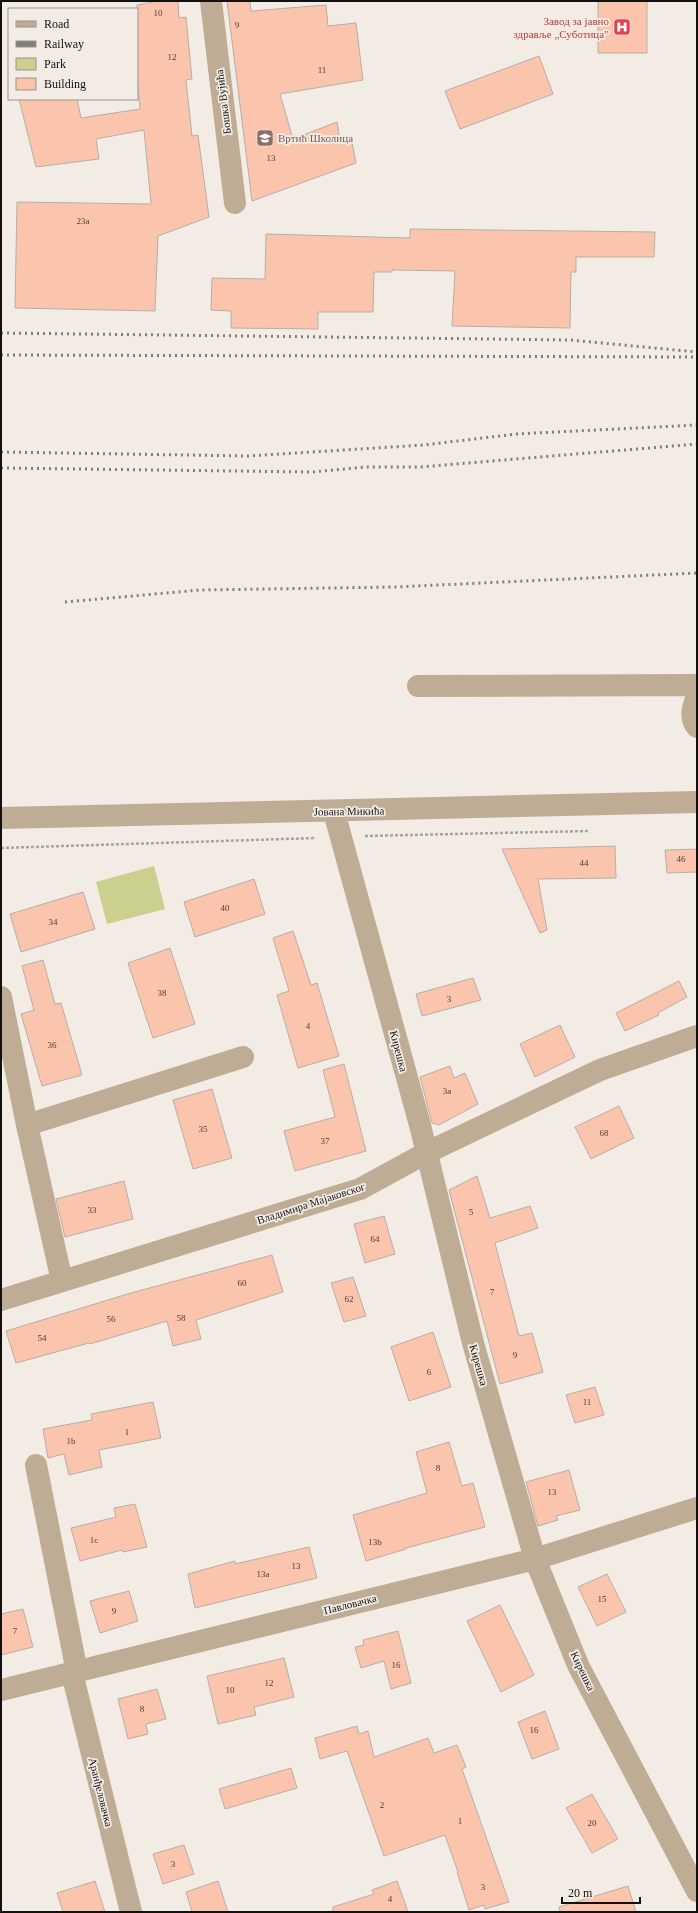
<svg xmlns="http://www.w3.org/2000/svg" width="698" height="1913" font-family="'Times New Roman',serif">
  <style>
    .green { fill: #ccd08e }
    .building { fill: #fbc4ac; stroke: #b7aea9 }
    .lines { fill: none; stroke-linecap: round; stroke-linejoin: round }
    .path { stroke: #a9a49f; stroke-width: 2.5; stroke-dasharray: 3 2; stroke-linecap: butt }
    .minor { stroke: #bead94; stroke-width: 22 }
    .rail { stroke: #817d78; stroke-width: 3; stroke-dasharray: 2 4; stroke-linecap: butt }
    .labels { text-anchor: middle; dominant-baseline: central; stroke-width: 3.5; stroke-linejoin: round; paint-order: stroke }
    .number-label { font-size: 9px; fill: #4d3e36 }
    .health-label { font-size: 11px; fill: #be3a42; stroke: #f3ece5; text-anchor: end }
    .street-label { font-size: 11px; fill: #13110f; stroke: #f3ece5 }
    .education-label { font-size: 11px; fill: #785e54; stroke: #f3ece5; text-anchor: start }
  </style>
  <rect width="100%" height="100%" fill="#f3ece5"/>
  <path class="green" d="M 154,866 L 165,909 L 107,924 L 96,882 Z"/>
  <path class="building" d="M 158,1 L 178,1 L 179,18 L 186,17 L 192,79 L 186,80 L 192,136 L 198,135 L 209,217 L 158,236 L 155,311 L 15,308 L 17,202 L 151,204 L 144,130 L 96,139 L 99,159 L 36,167 L 19,99 L 77,99 L 81,118 L 140,109 L 137,76 L 137,5 Z
    M 227,1 L 250,1 L 251,11 L 326,5 L 328,26 L 356,23 L 363,80 L 280,94 L 293,139 L 337,122 L 340,140 L 351,137 L 356,163 L 252,201 Z
    M 598,1 L 647,1 L 647,53 L 598,53 Z
    M 539,56 L 553,94 L 460,129 L 445,91 Z
    M 410,229 L 655,232 L 654,257 L 576,257 L 576,272 L 571,272 L 570,328 L 452,326 L 455,271 L 392,270 L 392,272 L 374,272 L 373,312 L 318,312 L 318,329 L 231,328 L 231,311 L 211,310 L 212,278 L 265,279 L 266,234 L 410,238 Z
    M 615,846 L 616,878 L 538,879 L 547,930 L 540,933 L 502,849 Z
    M 697,849 L 697,872 L 667,873 L 665,850 Z
    M 254,879 L 265,914 L 195,937 L 184,902 Z
    M 83,892 L 95,929 L 21,952 L 10,914 Z
    M 293,931 L 311,985 L 317,983 L 339,1056 L 298,1068 L 277,995 L 289,991 L 273,938 Z
    M 170,948 L 195,1024 L 153,1038 L 128,963 Z
    M 43,960 L 55,1004 L 61,1003 L 82,1075 L 42,1086 L 21,1014 L 34,1010 L 22,966 Z
    M 473,978 L 481,1000 L 422,1016 L 416,994 Z
    M 679,981 L 687,997 L 658,1013 L 659,1015 L 625,1031 L 616,1013 Z
    M 560,1025 L 575,1057 L 535,1077 L 520,1044 Z
    M 344,1064 L 366,1151 L 295,1171 L 284,1131 L 335,1117 L 323,1070 Z
    M 450,1066 L 454,1078 L 465,1073 L 478,1104 L 439,1125 L 432,1123 L 420,1077 Z
    M 212,1089 L 232,1158 L 193,1169 L 173,1100 Z
    M 619,1106 L 634,1138 L 591,1159 L 575,1127 Z
    M 477,1176 L 490,1218 L 530,1206 L 538,1228 L 495,1243 L 519,1336 L 532,1333 L 543,1372 L 500,1384 L 449,1190 Z
    M 124,1181 L 133,1219 L 65,1237 L 56,1199 Z
    M 384,1216 L 395,1254 L 365,1263 L 354,1224 Z
    M 272,1255 L 283,1292 L 196,1320 L 201,1339 L 173,1346 L 167,1321 L 90,1344 L 89,1343 L 16,1363 L 6,1331 L 131,1293 Z
    M 353,1277 L 366,1316 L 344,1322 L 331,1283 Z
    M 433,1332 L 451,1387 L 409,1401 L 391,1347 Z
    M 595,1387 L 604,1415 L 575,1423 L 566,1395 Z
    M 153,1402 L 161,1438 L 99,1450 L 102,1467 L 69,1475 L 64,1454 L 48,1458 L 43,1429 L 92,1420 L 91,1414 Z
    M 449,1442 L 462,1486 L 473,1483 L 485,1527 L 406,1548 L 406,1549 L 366,1561 L 353,1515 L 427,1493 L 416,1452 Z
    M 569,1470 L 580,1510 L 556,1516 L 558,1520 L 538,1526 L 526,1482 Z
    M 135,1504 L 147,1547 L 123,1552 L 122,1550 L 80,1561 L 71,1528 L 116,1517 L 114,1508 Z
    M 309,1547 L 317,1578 L 195,1608 L 188,1574 L 235,1561 L 235,1564 Z
    M 607,1574 L 626,1612 L 597,1626 L 578,1587 Z
    M 129,1591 L 138,1621 L 100,1633 L 90,1601 Z
    M 500,1605 L 534,1675 L 501,1692 L 467,1621 Z
    M 23,1609 L 33,1647 L 1,1655 L 1,1614 Z
    M 398,1631 L 411,1683 L 391,1689 L 384,1661 L 361,1668 L 355,1647 L 364,1645 L 363,1640 Z
    M 284,1658 L 294,1697 L 254,1707 L 256,1715 L 218,1724 L 207,1676 Z
    M 157,1689 L 166,1719 L 146,1724 L 148,1734 L 128,1739 L 118,1699 Z
    M 545,1711 L 559,1749 L 532,1759 L 518,1722 Z
    M 357,1726 L 359,1734 L 368,1731 L 374,1757 L 428,1738 L 434,1753 L 457,1745 L 466,1767 L 462,1769 L 509,1902 L 485,1909 L 484,1905 L 469,1910 L 457,1872 L 458,1872 L 445,1835 L 384,1856 L 347,1751 L 320,1759 L 315,1738 Z
    M 291,1768 L 297,1788 L 225,1809 L 219,1789 Z
    M 592,1794 L 618,1839 L 592,1853 L 566,1808 Z
    M 184,1845 L 194,1874 L 163,1884 L 153,1854 Z
    M 95,1881 L 105,1912 L 63,1912 L 57,1893 Z
    M 218,1881 L 228,1912 L 192,1912 L 186,1892 Z
    M 397,1881 L 408,1912 L 333,1912 L 333,1907 L 374,1894 L 372,1890 Z
    M 628,1886 L 636,1912 L 560,1912 L 559,1907 Z"/>
  <g class="lines">
    <path class="path" d="M 365,836 L 588,831
      M 1,848 L 316,838"/>
    <path class="minor" d="M 211,1 L 235,203
      M 418,686 L 697,685
      M 697,696 C 693,706 689,718 697,727
      M 334,812 L 420,1125 L 473,1343 L 535,1559 L 578,1665 L 697,1891
      M 1,818 L 697,802
      M 1,997 L 27,1125 L 62,1281
      M 27,1125 L 243,1057
      M 1,1300 L 360,1189 L 426,1153 L 600,1070 L 697,1036
      M 36,1465 L 77,1672
      M 72,1673 L 131,1912
      M 1,1690 L 535,1559 L 697,1508"/>
    <path class="rail" d="M 1,333 L 570,340 L 697,352
      M 1,355 L 693,357
      M 1,452 L 247,456 L 424,445 L 516,434 L 697,425
      M 1,468 L 312,472 L 366,467 L 420,467 L 697,444
      M 65,602 L 200,590 L 395,587 L 697,573"/>
  </g>
  <defs>
    <symbol id="hospital-square" viewBox="-11 -11 22 22"><rect x="-9" y="-9" width="18" height="18" rx="4" fill="#e0444e" stroke="#f3ece5"/><path d="M-5-5h3v3.5h4V-5h3V5h-3V1.5h-4V5h-3Z" fill="#fff"/></symbol>
    <symbol id="school-square" viewBox="-11 -11 22 22"><rect x="-9" y="-9" width="18" height="18" rx="4" fill="#8d6e63" stroke="#f3ece5"/><path d="M0-5L7-2L0 1L-7-2ZM-4 1L0 2.5L4 1V4Q0 6-4 4Z" fill="#fff"/></symbol>
  </defs>
  <g fill-rule="evenodd">
    <use href="#hospital-square" x="612" y="17" width="20" height="20"/>
    <use href="#school-square" x="255" y="128" width="20" height="20"/>
  </g>
  <g class="labels">
    <g class="number-label">
      <text x="158" y="13">10</text>
      <text x="237" y="25">9</text>
      <text x="172" y="57">12</text>
      <text x="322" y="70">11</text>
      <text x="271" y="158">13</text>
      <text x="83" y="221">23a</text>
      <text x="681" y="859">46</text>
      <text x="584" y="863">44</text>
      <text x="225" y="908">40</text>
      <text x="53" y="922">34</text>
      <text x="162" y="993">38</text>
      <text x="449" y="999">3</text>
      <text x="308" y="1026">4</text>
      <text x="52" y="1045">36</text>
      <text x="447" y="1091">3a</text>
      <text x="203" y="1129">35</text>
      <text x="604" y="1133">68</text>
      <text x="325" y="1141">37</text>
      <text x="92" y="1210">33</text>
      <text x="471" y="1212">5</text>
      <text x="375" y="1239">64</text>
      <text x="242" y="1283">60</text>
      <text x="492" y="1292">7</text>
      <text x="349" y="1299">62</text>
      <text x="181" y="1318">58</text>
      <text x="111" y="1319">56</text>
      <text x="42" y="1338">54</text>
      <text x="515" y="1355">9</text>
      <text x="429" y="1372">6</text>
      <text x="587" y="1402">11</text>
      <text x="127" y="1432">1</text>
      <text x="71" y="1441">1b</text>
      <text x="438" y="1468">8</text>
      <text x="552" y="1492">13</text>
      <text x="94" y="1540">1c</text>
      <text x="375" y="1542">13b</text>
      <text x="296" y="1566">13</text>
      <text x="263" y="1574">13a</text>
      <text x="602" y="1599">15</text>
      <text x="114" y="1611">9</text>
      <text x="15" y="1631">7</text>
      <text x="396" y="1665">16</text>
      <text x="269" y="1683">12</text>
      <text x="230" y="1690">10</text>
      <text x="142" y="1709">8</text>
      <text x="534" y="1730">16</text>
      <text x="382" y="1805">2</text>
      <text x="460" y="1821">1</text>
      <text x="592" y="1823">20</text>
      <text x="173" y="1864">3</text>
      <text x="483" y="1887">3</text>
      <text x="390" y="1899">4</text>
    </g>
    <g class="health-label">
      <text x="609" y="21">Завод за јавно<tspan x="609" dy="13">здравље „Суботица”</tspan></text>
    </g>
    <g class="street-label">
      <text transform="translate(223 102) rotate(-97)">Бошка Вујића</text>
      <text transform="translate(349 811) rotate(-1)">Јована Микића</text>
      <text transform="translate(399 1051) rotate(75)">Кирешка</text>
      <text transform="translate(311 1203) rotate(-18)">Владимира Мајаковског</text>
      <text transform="translate(479 1365) rotate(74)">Кирешка</text>
      <text transform="translate(350 1604) rotate(-14)">Павловачка</text>
      <text transform="translate(583 1671) rotate(64)">Кирешка</text>
      <text transform="translate(101 1792) rotate(76)">Аранђеловачка</text>
    </g>
    <g class="education-label">
      <text x="278" y="138">Вртић Школица</text>
    </g>
  </g>
  <rect width="698" height="1913" fill="none" stroke="#13110f" stroke-width="4"/>
  <rect x="8" y="8" width="130" height="92" fill="#f3ece5" stroke="#99948f"/>
  <rect x="16" y="21" width="20" height="6" fill="#bead94" stroke="#99948f"/>
  <text x="44" y="28" font-size="12" fill="#13110f">Road</text>
  <rect x="16" y="41" width="20" height="6" fill="#817d78" stroke="#99948f"/>
  <text x="44" y="48" font-size="12" fill="#13110f">Railway</text>
  <rect x="16" y="58" width="20" height="12" fill="#ccd08e" stroke="#99948f"/>
  <text x="44" y="68" font-size="12" fill="#13110f">Park</text>
  <rect x="16" y="78" width="20" height="12" fill="#fbc4ac" stroke="#99948f"/>
  <text x="44" y="88" font-size="12" fill="#13110f">Building</text>
  <path d="M562 1897v6h78v-6" fill="none" stroke="#13110f" stroke-width="2"/>
  <text x="568" y="1897" font-size="12" fill="#13110f" stroke="#f3ece5" stroke-width="3" paint-order="stroke">20 m</text>
</svg>
